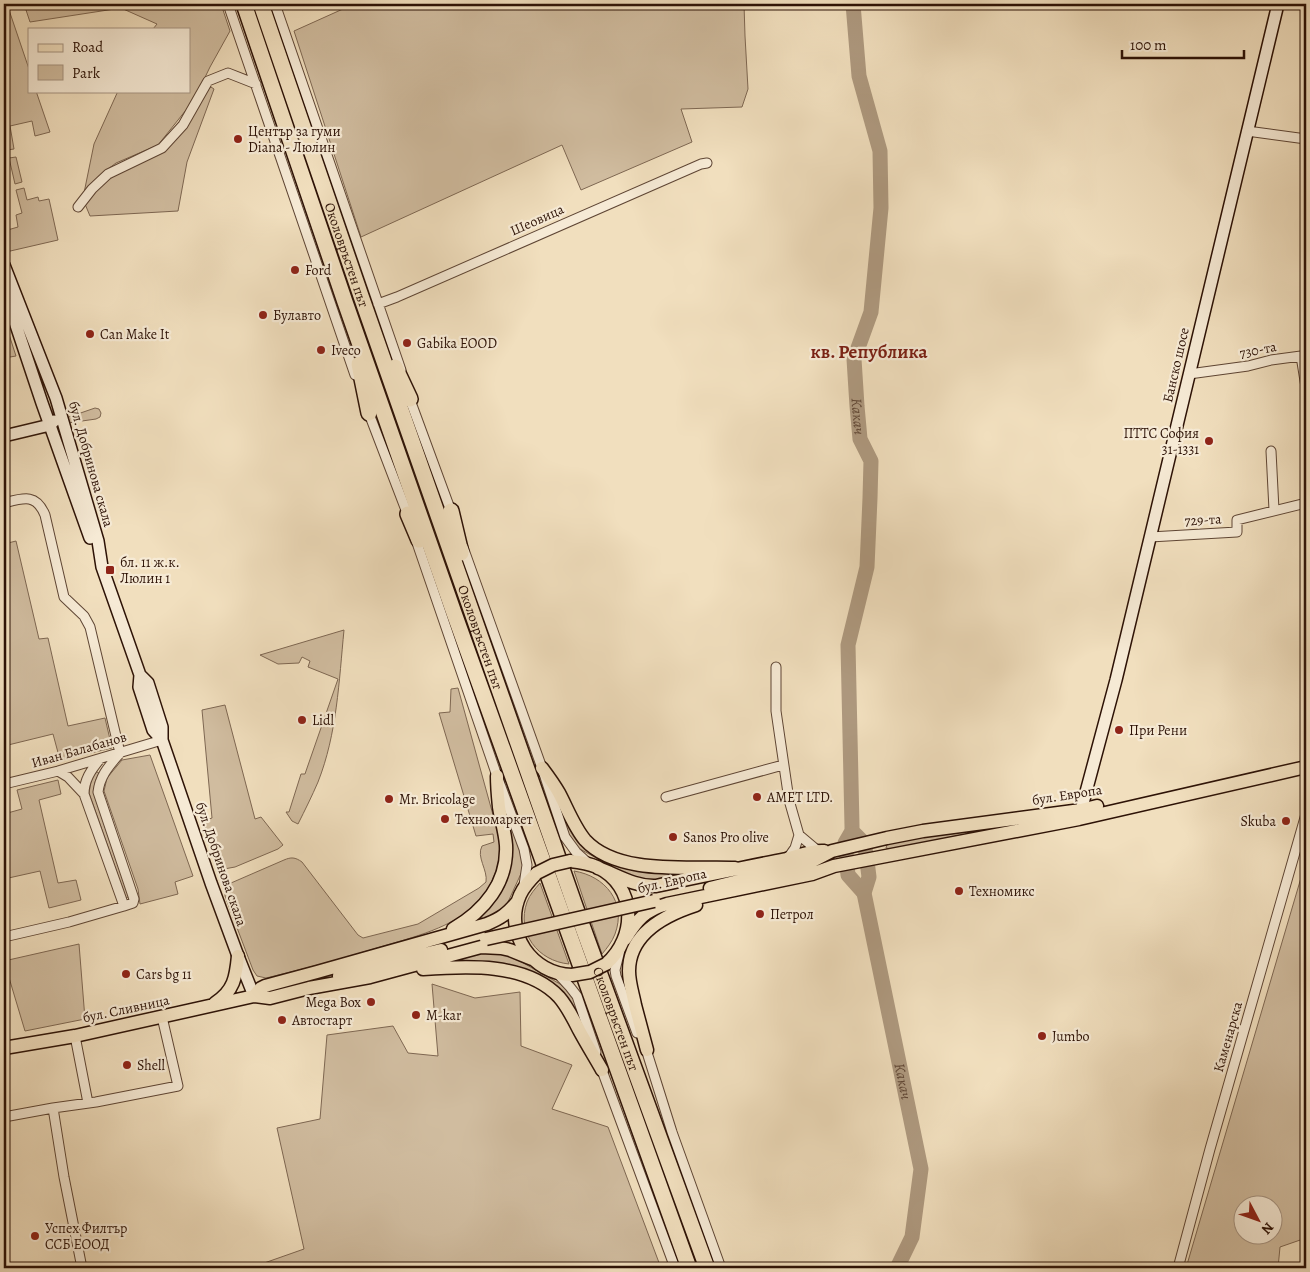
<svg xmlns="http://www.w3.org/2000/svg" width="1310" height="1272" font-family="Alegreya,serif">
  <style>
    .green { fill: #d0bc9f; stroke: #7e6752; fill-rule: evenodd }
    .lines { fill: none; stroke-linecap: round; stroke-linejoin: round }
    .river { stroke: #ae997f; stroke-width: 15 }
    .street-casing { stroke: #5e4534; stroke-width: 11 }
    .secondary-casing { stroke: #2d1206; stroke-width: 14 }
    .primary-casing { stroke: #2d1206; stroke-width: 15 }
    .highway-casing { stroke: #2d1206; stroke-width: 18 }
    .street { stroke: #f6ead5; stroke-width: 9 }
    .secondary { stroke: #f6ead5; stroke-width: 11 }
    .primary { stroke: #f1dfbe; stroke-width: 12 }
    .highway { stroke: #f1dfbe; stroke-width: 15 }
    .primary-bridge-casing { stroke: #2d1206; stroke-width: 15; stroke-linecap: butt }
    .primary-bridge { stroke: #f1dfbe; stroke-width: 12 }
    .poi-dot { fill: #8f2418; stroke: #f6ead5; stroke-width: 2 }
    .labels { text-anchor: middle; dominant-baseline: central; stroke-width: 4.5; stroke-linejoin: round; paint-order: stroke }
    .poi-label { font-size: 14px; fill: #2d1206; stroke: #f6ead5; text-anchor: start }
    .street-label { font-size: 14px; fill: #2d1206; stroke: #f6ead5 }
    .water-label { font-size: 15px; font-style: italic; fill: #614836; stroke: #f6ead5 }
    .district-label { font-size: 19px; font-weight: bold; fill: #7a1f14; stroke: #f6ead5 }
  </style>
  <rect width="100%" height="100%" fill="#f1dfbe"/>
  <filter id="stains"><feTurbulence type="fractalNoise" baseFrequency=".004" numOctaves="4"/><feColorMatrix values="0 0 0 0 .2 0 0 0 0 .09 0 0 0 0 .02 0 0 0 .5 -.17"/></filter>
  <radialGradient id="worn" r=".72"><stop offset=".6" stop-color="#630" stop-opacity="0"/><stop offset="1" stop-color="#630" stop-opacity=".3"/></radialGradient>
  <path class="green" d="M 4,4 L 7,4 L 29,69 L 29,91 L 36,91 L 50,132 L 35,136 L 32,121 L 10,126 L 14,149 L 7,150 L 4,135 L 4,23 L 6,22 L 4,13 Z
    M 24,4 L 221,4 L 230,31 L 210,67 L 194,100 L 158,145 L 116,163 L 104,172 L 84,193 L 94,144 L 118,91 L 189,91 L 189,29 L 153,29 L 157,24 L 121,8 L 30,22 Z
    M 354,4 L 744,4 L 745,36 L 748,89 L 742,107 L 681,109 L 692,142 L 581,190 L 562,145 L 361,237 L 294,31 Z
    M 211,87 L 214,89 L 187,162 L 178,211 L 90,216 L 85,204 L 101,184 L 126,169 L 164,151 L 184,131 L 208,89 Z
    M 16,157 L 22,182 L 15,184 L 9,158 Z
    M 24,188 L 27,200 L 38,197 L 39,201 L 49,199 L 58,240 L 6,252 L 4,243 L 4,231 L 18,227 L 16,215 L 22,213 L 16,190 Z
    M 4,319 L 16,356 L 4,358 Z
    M 95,408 L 99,409 L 101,413 L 100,417 L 96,419 L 68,423 L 66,418 Z
    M 16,541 L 39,639 L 48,638 L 68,726 L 105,718 L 112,748 L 60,760 L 53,734 L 4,746 L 4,544 Z
    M 344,630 C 339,681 337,734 318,782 C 312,796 305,810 298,824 L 292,821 L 286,812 L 289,812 L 301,774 L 305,774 L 306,771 L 338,679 L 308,667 L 310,661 L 302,657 L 299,663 L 278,664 L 260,655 Z
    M 458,688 L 498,833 C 499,840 500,848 500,855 C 497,873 489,890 477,903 C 455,927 411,938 380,947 C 342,959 304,969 266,978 L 257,976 L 253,970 L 225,896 C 225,890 227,887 231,883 L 284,860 C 291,857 295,857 302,862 L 358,935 L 363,938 L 418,924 L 479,888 L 486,882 C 488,870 476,857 482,846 L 494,842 L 493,834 L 476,836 L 439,713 L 450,712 L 451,689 Z
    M 225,705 L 255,819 L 261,817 L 283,845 L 278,849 L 235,867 L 224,869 L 216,861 L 203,821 L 212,818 L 202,710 Z
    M 150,755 L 193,876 L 175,882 L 178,894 L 140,904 L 138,889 L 104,791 L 107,778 L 122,760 Z
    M 95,771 L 99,773 L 95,782 L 94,792 L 130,896 L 126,898 L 89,793 L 91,781 Z
    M 58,780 L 61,794 L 39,800 L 58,883 L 76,880 L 81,900 L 49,908 L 40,871 L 4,879 L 4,814 L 22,809 L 17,790 Z
    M 555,797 L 594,853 L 700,871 L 655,883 L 627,875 L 580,849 L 571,840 Z
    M 505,808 L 522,853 L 524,867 L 508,902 L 499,914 L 467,924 L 503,879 Z
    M 987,829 L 989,832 L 891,849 L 886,848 L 887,844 C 920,836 953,832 987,829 Z
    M 574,871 C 605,876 627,902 615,934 C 612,942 607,948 602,954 Z
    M 1303,871 L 1306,871 L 1306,1238 L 1280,1247 L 1278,1268 L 1186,1268 ZM 1242,1204 L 1272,1204 L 1272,1234 L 1242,1234 Z
    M 540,883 L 569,964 C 538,961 516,933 527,902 C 530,894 535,889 540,883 Z
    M 79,944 L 85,1019 L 25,1031 L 4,961 Z
    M 484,950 L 513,957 L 560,984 L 569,992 L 578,1006 L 587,1035 L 557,989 L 443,961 Z
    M 432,984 L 475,998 L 520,992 L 521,1046 L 572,1065 L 552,1109 L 608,1127 L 661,1268 L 250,1268 L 304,1249 L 277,1128 L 320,1119 L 327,1035 L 393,1026 L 408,1053 L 438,1056 Z"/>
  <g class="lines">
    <g class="river">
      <path id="s1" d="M 853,4 L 859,76 L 880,151 L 881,208 L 871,312 L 854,359 L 857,406 L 860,439 L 871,461 L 870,498 L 867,567 L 848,645 L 852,826 L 852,831 L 845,843 L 848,875 L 864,893"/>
      <path id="s2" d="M 855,834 L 863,842 L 866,853 L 869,877 L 864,893 L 921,1169 L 912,1237 L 897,1268"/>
    </g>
    <defs>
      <path id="street" d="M 228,4 L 355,375
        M 275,4 L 401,370
        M 1247,131 L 1306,139
        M 78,207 L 92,189 L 108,174 L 162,148 L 183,125 L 208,81 L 228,73 L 256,84
        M 378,304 L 397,297 L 701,164 L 707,163
        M 1189,374 L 1248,366 L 1271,360 L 1301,356 L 1306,387
        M 409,397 L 452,514
        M 368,411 L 409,518
        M 1271,451 L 1274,510
        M 4,503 C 23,498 36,493 45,515 L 64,597 L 84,616 L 90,627 L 120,753 C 110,765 100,775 98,792 L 134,899 L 133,903 L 124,906 L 69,922 L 4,937
        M 415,537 L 497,776 L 524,849 L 527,865 L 524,885
        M 1150,537 L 1237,532 L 1237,520 L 1306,503
        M 463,547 L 542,768 L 565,837 L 576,852 L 588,863
        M 776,667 L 776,711 L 789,800 L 799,835 L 818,851
        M 58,771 L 68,777 L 84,794 L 124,906
        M 4,784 L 58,771 L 162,740
        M 84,794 C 84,780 91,770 100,759
        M 666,797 L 783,765
        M 788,858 L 795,848 L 799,835
        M 620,950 L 615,970 L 616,976 L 637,1033
        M 557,973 L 570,987 L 577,996 L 596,1052
        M 75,1036 L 88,1103
        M 645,1046 L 672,1132 L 721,1268
        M 600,1065 L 675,1268
        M 4,1117 L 53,1108
        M 82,1268 L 64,1177 L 53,1108 L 96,1102 L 178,1086 L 162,1017
        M 1178,1268 L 1210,1149 L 1306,814"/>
      <path id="secondary" d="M 4,265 L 56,398 L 98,541 L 102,567 L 140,675 L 148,683 L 162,727 L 162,740 L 211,883 L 238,956 L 254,996
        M 4,289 L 42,403 L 90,538
        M 4,436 L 50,425 L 54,421
        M 140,675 L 139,687 L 153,730 L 162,740
        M 1079,818 L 1116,680 L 1278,4"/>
      <path id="primary" d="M 542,768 C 548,776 554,784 559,793 C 567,808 574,827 585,840 C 618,876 690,866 735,868
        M 570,861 C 580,862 588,863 597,867 C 637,886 637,937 606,964
        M 598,868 C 617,875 635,887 656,886 C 699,876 743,868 786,859 C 798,856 811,850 824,851
        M 537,873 C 530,880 524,886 520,895 C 503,933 532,974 572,975
        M 710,888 L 807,864 L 832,851 L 887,838 L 923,831 L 1081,810 L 1097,806
        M 453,929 C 484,911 508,883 506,845 C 505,832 501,820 499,807 C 498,797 497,786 497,776
        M 625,939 C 637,920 645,910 667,904 L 812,874 L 834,866 L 1079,819 L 1306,767
        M 423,969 C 466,966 526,962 559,997 C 567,1006 573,1018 579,1030 C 586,1043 594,1056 602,1070
        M 339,976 L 357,970 L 441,950
        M 254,996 L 261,988 L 265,986 L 317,972 L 487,924 C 501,918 507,914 517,902
        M 215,1003 C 234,991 236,977 238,956
        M 4,1048 L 75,1036 L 254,996 L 270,998 L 309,988 L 370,977 L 481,947 L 501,948 L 510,950 L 532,959
        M 647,1050 C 643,1035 639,1020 635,1005 C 633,994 629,983 629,971 C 629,933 665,915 696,905"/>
      <g id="highway">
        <path d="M 244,4 L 345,302 L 454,613 L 689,1268"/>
        <path id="s3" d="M 261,4 L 361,296 L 575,906 L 707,1268"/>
        <path d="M 359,364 L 369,413"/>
        <path d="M 395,367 L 410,399"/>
        <path d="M 451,511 L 461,553"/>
        <path d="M 408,514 L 419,540"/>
      </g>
    </defs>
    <use href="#street" class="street-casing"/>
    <use href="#secondary" class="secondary-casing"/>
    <use href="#primary" class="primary-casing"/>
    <use href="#highway" class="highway-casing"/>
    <use href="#street" class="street"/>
    <use href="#secondary" class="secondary"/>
    <use href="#primary" class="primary"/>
    <use href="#highway" class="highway"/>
    <defs>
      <path id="primary-bridge" d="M 537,873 L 553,865 L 570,861
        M 486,939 L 654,901
        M 572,975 L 590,972 L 606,964"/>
    </defs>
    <use href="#primary-bridge" class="primary-bridge-casing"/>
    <use href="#primary-bridge" class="primary-bridge"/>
  </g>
  <g class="poi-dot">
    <circle cx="238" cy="139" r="5"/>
    <circle cx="295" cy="270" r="5"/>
    <circle cx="263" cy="315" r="5"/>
    <circle cx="90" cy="334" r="5"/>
    <circle cx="407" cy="343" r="5"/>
    <circle cx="321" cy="350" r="5"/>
    <circle cx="1209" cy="441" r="5"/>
    <rect x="105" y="565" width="10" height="10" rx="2.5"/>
    <circle cx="302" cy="720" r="5"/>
    <circle cx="1119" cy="730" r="5"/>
    <circle cx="757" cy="797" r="5"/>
    <circle cx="389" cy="799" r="5"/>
    <circle cx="445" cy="819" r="5"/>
    <circle cx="1286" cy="821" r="5"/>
    <circle cx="673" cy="837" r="5"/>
    <circle cx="959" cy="891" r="5"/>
    <circle cx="760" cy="914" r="5"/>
    <circle cx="126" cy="974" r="5"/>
    <circle cx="371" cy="1002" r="5"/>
    <circle cx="416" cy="1015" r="5"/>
    <circle cx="282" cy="1020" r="5"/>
    <circle cx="1042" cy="1036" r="5"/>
    <circle cx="127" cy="1065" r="5"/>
    <circle cx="35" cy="1236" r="5"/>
  </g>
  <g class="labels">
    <g class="poi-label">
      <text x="248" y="131">Център за гуми<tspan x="248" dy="16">Diana - Люлин</tspan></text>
      <text x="305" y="270">Ford</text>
      <text x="273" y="315">Булавто</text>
      <text x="100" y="334">Can Make It</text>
      <text x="417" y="343">Gabika EOOD</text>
      <text x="331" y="350">Iveco</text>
      <text x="1199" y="433" text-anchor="end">ПТТС София<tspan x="1199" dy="16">31-1331</tspan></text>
      <text x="120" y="562">бл. 11 ж.к.<tspan x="120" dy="16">Люлин 1</tspan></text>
      <text x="312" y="720">Lidl</text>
      <text x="1129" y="730">При Рени</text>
      <text x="767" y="797">AMET LTD.</text>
      <text x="399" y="799">Mr. Bricolage</text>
      <text x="455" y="819">Техномаркет</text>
      <text x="1276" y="821" text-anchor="end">Skuba</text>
      <text x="683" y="837">Sanos Pro olive</text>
      <text x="969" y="891">Техномикс</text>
      <text x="770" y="914">Петрол</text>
      <text x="136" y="974">Cars bg 11</text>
      <text x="361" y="1002" text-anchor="end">Mega Box</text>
      <text x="426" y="1015">M-kar</text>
      <text x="292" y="1020">Автостарт</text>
      <text x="1052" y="1036">Jumbo</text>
      <text x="137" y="1065">Shell</text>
      <text x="45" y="1228">Успех Филтър<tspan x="45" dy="16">ССБ ЕООД</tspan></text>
    </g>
    <g class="street-label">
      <text transform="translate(537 220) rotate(-24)">Шеовица</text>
      <text stroke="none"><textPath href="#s3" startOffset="265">Околовръстен път</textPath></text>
      <text transform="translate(1258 350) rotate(-11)">730-та</text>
      <text transform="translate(1176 365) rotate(-77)">Банско шосе</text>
      <text transform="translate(91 464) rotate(74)">бул. Добринова скала</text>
      <text transform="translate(1203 520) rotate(-3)">729-та</text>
      <text stroke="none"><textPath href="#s3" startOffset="670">Околовръстен път</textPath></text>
      <text transform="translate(79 750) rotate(-16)">Иван Балабанов</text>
      <text transform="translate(1067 795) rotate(-9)">бул. Европа</text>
      <text transform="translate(221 864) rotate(71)">бул. Добринова скала</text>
      <text transform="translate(672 881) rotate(-13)">бул. Европа</text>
      <text transform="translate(126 1009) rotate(-12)">бул. Сливница</text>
      <text stroke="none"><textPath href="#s3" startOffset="1075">Околовръстен път</textPath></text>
      <text transform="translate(1228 1037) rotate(-74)">Каменарска</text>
    </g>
    <g class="water-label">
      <text stroke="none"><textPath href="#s1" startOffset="419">Какач</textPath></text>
      <text stroke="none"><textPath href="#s2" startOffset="256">Какач</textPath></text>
    </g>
    <g class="district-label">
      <text x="869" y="352">кв. Република</text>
    </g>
  </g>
  <rect width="1310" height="1272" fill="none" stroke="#f1dfbe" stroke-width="20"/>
  <rect x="5" y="5" width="1300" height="1262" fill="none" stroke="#2d1206" stroke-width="2.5"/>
  <rect x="10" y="10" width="1290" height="1252" fill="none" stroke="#2d1206"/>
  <rect x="28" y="28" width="162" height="65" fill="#f6ead5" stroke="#a69482"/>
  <rect x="38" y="44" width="25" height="8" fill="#f1dfbe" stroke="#a69482"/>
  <text x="72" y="52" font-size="15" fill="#2d1206">Road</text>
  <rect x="38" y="65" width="25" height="15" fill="#d0bc9f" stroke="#a69482"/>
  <text x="72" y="78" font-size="15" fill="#2d1206">Park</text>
  <g transform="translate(1258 1220) rotate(131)"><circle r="24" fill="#f6ead5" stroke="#a69482"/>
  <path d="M0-4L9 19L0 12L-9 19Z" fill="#8f2418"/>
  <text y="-8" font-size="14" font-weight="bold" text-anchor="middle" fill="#2d1206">N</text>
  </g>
  <path d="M1122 50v8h122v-8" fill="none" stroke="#2d1206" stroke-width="2.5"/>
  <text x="1130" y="50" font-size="15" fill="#2d1206" stroke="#f6ead5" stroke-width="4" paint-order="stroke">100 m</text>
  <rect width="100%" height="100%" filter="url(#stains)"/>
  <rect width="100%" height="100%" fill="url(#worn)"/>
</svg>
